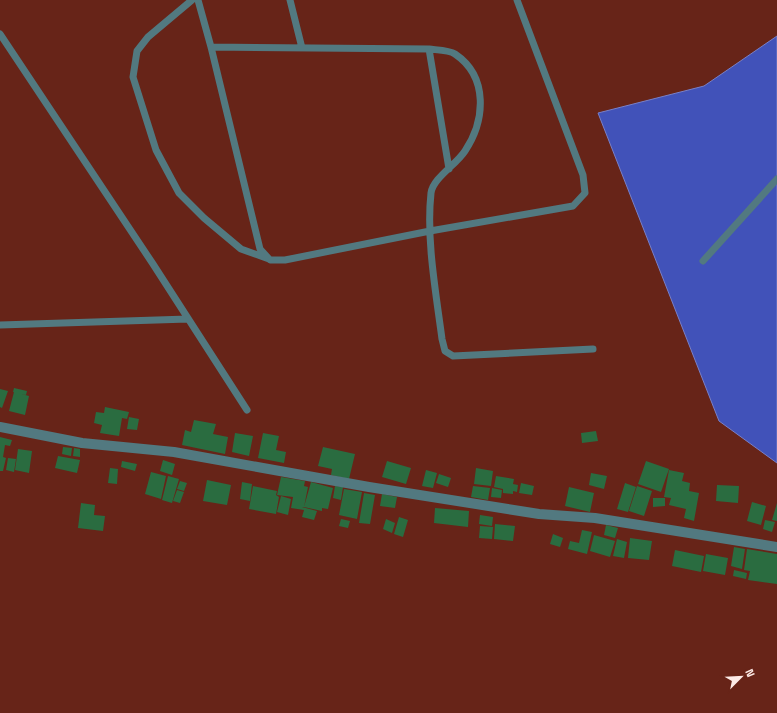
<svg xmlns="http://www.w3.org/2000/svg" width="777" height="713" font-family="'Space Grotesk',sans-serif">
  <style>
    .water { fill: #4152b9; stroke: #7980c7 }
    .building { fill: #2a6c40 }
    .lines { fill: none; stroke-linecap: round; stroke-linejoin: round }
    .service { stroke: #527980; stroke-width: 7 }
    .minor { stroke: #527980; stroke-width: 10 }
  </style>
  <rect width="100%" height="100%" fill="#672418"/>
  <path class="water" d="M 777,36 L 777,463 L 719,421 L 598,113 L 704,86 Z"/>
  <path class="building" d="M 14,388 L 27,391 L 26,395 L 13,392 Z
    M 0,389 L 8,391 L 2,408 L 0,407 Z
    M 14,392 L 29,396 L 25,415 L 9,411 Z
    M 105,407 L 129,412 L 127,419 L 122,418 L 119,436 L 100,433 L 102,425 L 94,423 L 96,412 L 104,413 Z
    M 129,417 L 139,419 L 137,430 L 127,429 Z
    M 194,420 L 216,424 L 213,434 L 228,437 L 225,454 L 182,445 L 185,430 L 191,432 Z
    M 596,431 L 598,441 L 582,443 L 581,433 Z
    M 235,433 L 253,436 L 249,456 L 232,452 Z
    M 263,433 L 279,436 L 276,450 L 286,452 L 284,463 L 258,458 Z
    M 0,437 L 12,440 L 10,446 L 5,445 L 3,457 L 6,458 L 3,471 L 0,471 Z
    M 63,447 L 72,448 L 71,456 L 62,454 Z
    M 323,447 L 355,454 L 349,479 L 331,475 L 332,469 L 318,466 Z
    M 74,448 L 80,449 L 80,457 L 73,456 Z
    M 18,449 L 32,451 L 29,473 L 15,470 Z
    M 58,456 L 80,460 L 77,473 L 55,468 Z
    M 8,458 L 16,459 L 14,472 L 6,470 Z
    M 163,460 L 175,464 L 172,475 L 160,471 Z
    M 122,461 L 137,464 L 135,471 L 121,467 Z
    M 387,461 L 411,468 L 406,484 L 382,477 Z
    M 646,461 L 669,469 L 661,492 L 638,484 Z
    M 110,468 L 118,469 L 117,484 L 108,483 Z
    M 476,468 L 493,471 L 491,486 L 474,484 Z
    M 426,470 L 437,473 L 433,488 L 422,486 Z
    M 669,470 L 684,473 L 682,481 L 690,483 L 689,491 L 699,493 L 694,521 L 684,518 L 686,509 L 669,505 L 671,498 L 664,497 Z
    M 151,472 L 166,476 L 161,499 L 145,494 Z
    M 591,473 L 607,476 L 604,489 L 589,485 Z
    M 439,474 L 451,478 L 448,487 L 436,483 Z
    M 168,476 L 179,479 L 172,503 L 162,500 Z
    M 496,476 L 514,479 L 513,484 L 518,485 L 517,492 L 513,491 L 513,494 L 503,493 L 503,489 L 494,487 Z
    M 281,477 L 305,481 L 304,486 L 308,487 L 304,507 L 302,507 L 317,511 L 314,520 L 302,517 L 304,510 L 291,508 L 293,497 L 277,495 Z
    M 207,480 L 231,485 L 227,505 L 203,501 Z
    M 180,481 L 187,483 L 184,491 L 177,489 Z
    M 242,482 L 252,484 L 250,501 L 240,499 Z
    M 311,482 L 333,488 L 328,509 L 322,508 L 322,511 L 304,507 Z
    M 521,483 L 534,486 L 532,495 L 519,493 Z
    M 625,483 L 636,487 L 628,512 L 617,509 Z
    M 717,485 L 739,486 L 738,503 L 716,501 Z
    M 253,486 L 277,491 L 276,495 L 279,497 L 276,514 L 249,509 Z
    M 335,486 L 343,487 L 341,500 L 333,498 Z
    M 473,486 L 490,488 L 488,500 L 471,497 Z
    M 637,486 L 652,491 L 644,516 L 629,511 Z
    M 569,487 L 594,493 L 590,512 L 565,506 Z
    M 492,488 L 502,490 L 501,498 L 491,497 Z
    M 344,489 L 362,492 L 357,519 L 339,515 Z
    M 177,490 L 184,492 L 180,503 L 173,501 Z
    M 364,493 L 375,495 L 370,524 L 359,523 Z
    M 382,494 L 397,497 L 395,508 L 380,506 Z
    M 281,496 L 291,499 L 288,515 L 277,512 Z
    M 653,498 L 665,498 L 665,506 L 653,507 Z
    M 752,502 L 766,506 L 761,525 L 747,521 Z
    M 81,503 L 95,505 L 94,515 L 105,516 L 103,531 L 78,528 Z
    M 777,503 L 777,521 L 772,520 Z
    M 435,508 L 469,511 L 468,527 L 434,523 Z
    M 480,515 L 493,517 L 492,526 L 479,524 Z
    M 399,517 L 408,520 L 403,537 L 394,534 Z
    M 341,519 L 350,521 L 348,528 L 339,526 Z
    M 386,519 L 395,523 L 392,533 L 383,529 Z
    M 765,520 L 775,522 L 772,532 L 763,529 Z
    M 495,524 L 515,526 L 513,541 L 494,539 Z
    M 606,525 L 618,528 L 615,538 L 604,535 Z
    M 480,526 L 493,527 L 492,539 L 479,538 Z
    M 582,530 L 592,532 L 587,554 L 568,549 L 570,541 L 579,543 Z
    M 553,534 L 563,538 L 560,547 L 550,544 Z
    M 594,535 L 615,541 L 610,557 L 590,551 Z
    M 630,538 L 652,541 L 649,560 L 628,558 Z
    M 617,539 L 627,542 L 624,558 L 613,556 Z
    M 734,547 L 745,549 L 742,569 L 731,566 Z
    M 747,549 L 777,554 L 777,584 L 748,580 L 750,571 L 744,570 Z
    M 675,550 L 704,556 L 701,572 L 672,566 Z
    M 706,554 L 728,558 L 725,575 L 703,571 Z
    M 734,570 L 747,573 L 746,579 L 733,576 Z"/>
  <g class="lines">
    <path class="service" d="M 192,0 L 148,37 L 137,51 L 133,77 L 156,150 L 179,193 L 204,218 L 241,249 L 269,259
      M 198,0 L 211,47 L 260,249 L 270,260 L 285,260 L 430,231 L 573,206 L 585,193 L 583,175 L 517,0
      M 290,0 L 302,48
      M 0,34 L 153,264 L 247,410
      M 211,47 L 429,49 C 436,50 449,50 455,54 C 489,77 485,121 465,151 C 456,165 433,178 431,193 C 426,239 436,293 442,339 L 445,351 L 453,356 L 593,349
      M 429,49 L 449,169
      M 703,261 L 777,179
      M 0,325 L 188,319"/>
    <path class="minor" d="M 0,427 L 82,443 L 174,452 L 369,487 L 539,514 L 595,518 L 777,547"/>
  </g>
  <g transform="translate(741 677) rotate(66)" stroke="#672418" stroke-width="3" paint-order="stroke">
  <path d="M0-3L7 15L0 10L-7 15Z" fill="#fdebe7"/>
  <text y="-6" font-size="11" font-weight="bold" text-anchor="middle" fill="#fdebe7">N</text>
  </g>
</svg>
